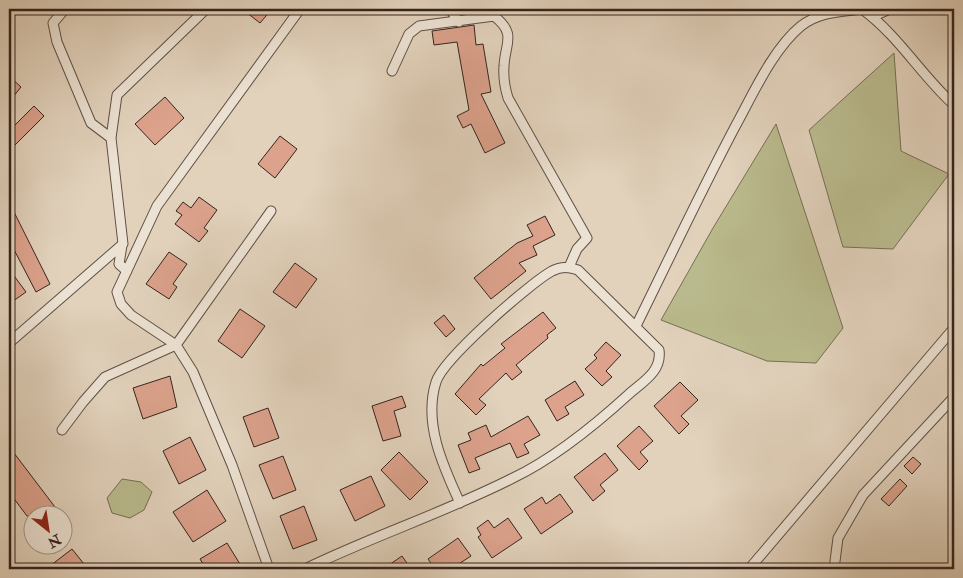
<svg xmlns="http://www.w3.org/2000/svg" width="963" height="578" font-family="'IM FELL Double Pica',serif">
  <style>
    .green { fill: #b9ba8d; stroke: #766f55 }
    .building { fill: #dca28c; stroke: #34241d }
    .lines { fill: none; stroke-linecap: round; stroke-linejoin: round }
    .minor-casing { stroke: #605045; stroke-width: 11 }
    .minor { stroke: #ece2d3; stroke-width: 9 }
  </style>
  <rect width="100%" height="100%" fill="#e2d2bc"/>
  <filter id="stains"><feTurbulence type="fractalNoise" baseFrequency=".004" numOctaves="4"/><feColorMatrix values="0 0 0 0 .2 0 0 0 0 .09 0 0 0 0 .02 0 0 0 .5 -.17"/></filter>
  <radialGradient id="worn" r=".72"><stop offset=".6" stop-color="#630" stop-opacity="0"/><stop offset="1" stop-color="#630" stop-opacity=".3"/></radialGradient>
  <path class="green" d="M 894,53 L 901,151 L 949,174 L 893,249 L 843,247 L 809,130 Z
    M 776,124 L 843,328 L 816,363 L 767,361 L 661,320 L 713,228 Z
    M 122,479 L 141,482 L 152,492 L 144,510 L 130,518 L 112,513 L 107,498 Z"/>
  <path class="building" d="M 242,9 L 272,9 L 260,23 Z
    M 474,25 L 476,45 L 483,44 L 491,92 L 481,94 L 505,143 L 485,153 L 471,124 L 463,128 L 457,116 L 469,110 L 457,42 L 434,45 L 432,31 Z
    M 9,76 L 21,87 L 9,102 Z
    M 165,97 L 184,118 L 155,145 L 135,124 Z
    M 34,106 L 44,116 L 9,151 L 9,131 Z
    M 280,136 L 297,149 L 275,178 L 258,164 Z
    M 199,197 L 217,210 L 204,228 L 208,231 L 199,242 L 175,224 L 182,215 L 176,211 L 183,202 L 191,208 Z
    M 9,202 L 50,284 L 36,292 L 9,240 Z
    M 545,216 L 555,235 L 533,246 L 537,255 L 519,263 L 526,271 L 491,299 L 474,278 L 517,243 L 533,236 L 527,225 Z
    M 169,252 L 187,264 L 173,284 L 177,287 L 169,299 L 146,284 Z
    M 295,263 L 317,279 L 296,308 L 273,292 Z
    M 9,269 L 26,292 L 9,304 Z
    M 240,309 L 265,326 L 242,358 L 218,341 Z
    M 543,312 L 556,328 L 547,335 L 548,338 L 516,365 L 522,372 L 512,380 L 506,373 L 479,399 L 486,405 L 476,415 L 455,394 L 481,364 L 483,366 L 505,348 L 501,344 Z
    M 444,315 L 455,329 L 446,337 L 434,323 Z
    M 606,342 L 621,355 L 606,371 L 612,377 L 602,386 L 585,369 L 597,358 L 594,355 Z
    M 170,376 L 177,407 L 143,419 L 133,388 Z
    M 575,381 L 584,395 L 565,407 L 569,414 L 557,421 L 545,400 Z
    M 680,382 L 698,400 L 681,416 L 689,424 L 679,434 L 654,406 Z
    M 402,396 L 406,407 L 394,411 L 401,436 L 383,441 L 372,406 Z
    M 268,408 L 279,438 L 254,447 L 243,417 Z
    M 528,416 L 540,435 L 524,444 L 529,453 L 517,458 L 510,443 L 475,458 L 480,469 L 469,473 L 458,445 L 471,440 L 468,433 L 486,425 L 491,437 Z
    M 639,426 L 653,441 L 640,452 L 648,461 L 639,470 L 617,446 Z
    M 190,437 L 206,470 L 179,484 L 163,451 Z
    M 399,452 L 428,482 L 410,500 L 381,470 Z
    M 14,453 L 58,511 L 53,516 L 27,516 L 9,492 L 9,458 Z
    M 605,453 L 618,470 L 600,485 L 605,491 L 593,501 L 574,477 Z
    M 283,456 L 296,490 L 273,499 L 259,465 Z
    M 913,457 L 921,464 L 912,474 L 904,466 Z
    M 371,476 L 385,506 L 355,521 L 340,490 Z
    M 900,479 L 907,486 L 889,506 L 881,499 Z
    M 207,490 L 226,521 L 193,542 L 173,512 Z
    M 560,494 L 573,512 L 541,534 L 524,509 L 542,497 L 546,504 Z
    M 304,506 L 317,540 L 293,549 L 280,516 Z
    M 508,518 L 522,538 L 492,558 L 478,537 L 481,535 L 477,528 L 488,520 L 494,528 Z
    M 458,538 L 471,556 L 451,569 L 435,569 L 428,559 Z
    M 227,543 L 243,569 L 206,569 L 200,559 Z
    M 72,549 L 88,569 L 46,569 Z
    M 402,556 L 411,569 L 383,569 Z"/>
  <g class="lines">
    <defs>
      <path id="minor" d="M 65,9 L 53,23 L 57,42 L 91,123 L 111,138
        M 450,9 L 459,22
        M 872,17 L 890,9
        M 392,71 L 409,34 L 419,26 L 494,16 C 517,34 505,43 504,66 C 503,78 505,88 508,98 L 587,238 L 577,249 L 569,267
        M 122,245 L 119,264 L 127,271
        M 636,326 C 669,259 701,191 736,125 C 753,94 773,49 801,26 C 819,12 839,12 862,9 C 898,35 921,75 954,105
        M 9,343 L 123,244 L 111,138 L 117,95 L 206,9
        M 62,430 L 83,402 L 105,377 L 176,345 L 271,211
        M 269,569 L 232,465 L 193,372 L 176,345 L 131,315 L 121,304 L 117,292 L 157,206 L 300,9
        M 305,569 C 373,536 446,512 513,478 C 555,458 595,425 629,394 C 644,381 662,371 659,350 L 578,270 C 568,267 562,266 552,271 C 530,283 443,359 436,382 C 423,423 443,466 460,503
        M 749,569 L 954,328
        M 834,569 L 838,538 L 863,495 L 954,397"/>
    </defs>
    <use href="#minor" class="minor-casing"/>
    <use href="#minor" class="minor"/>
  </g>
  <rect width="963" height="578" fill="none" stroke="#e2d2bc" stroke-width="30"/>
  <rect x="10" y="10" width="943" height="558" fill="none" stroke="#34241d" stroke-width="2.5"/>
  <rect x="15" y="15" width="933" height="548" fill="none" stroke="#34241d"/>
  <g transform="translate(48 530) rotate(150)"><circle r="24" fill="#ece2d3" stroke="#a2968a"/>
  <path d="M0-4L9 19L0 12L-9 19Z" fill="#8f2418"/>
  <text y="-8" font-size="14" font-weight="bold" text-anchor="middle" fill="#34241d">N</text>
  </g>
  <rect width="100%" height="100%" filter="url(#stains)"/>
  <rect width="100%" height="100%" fill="url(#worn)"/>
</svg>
